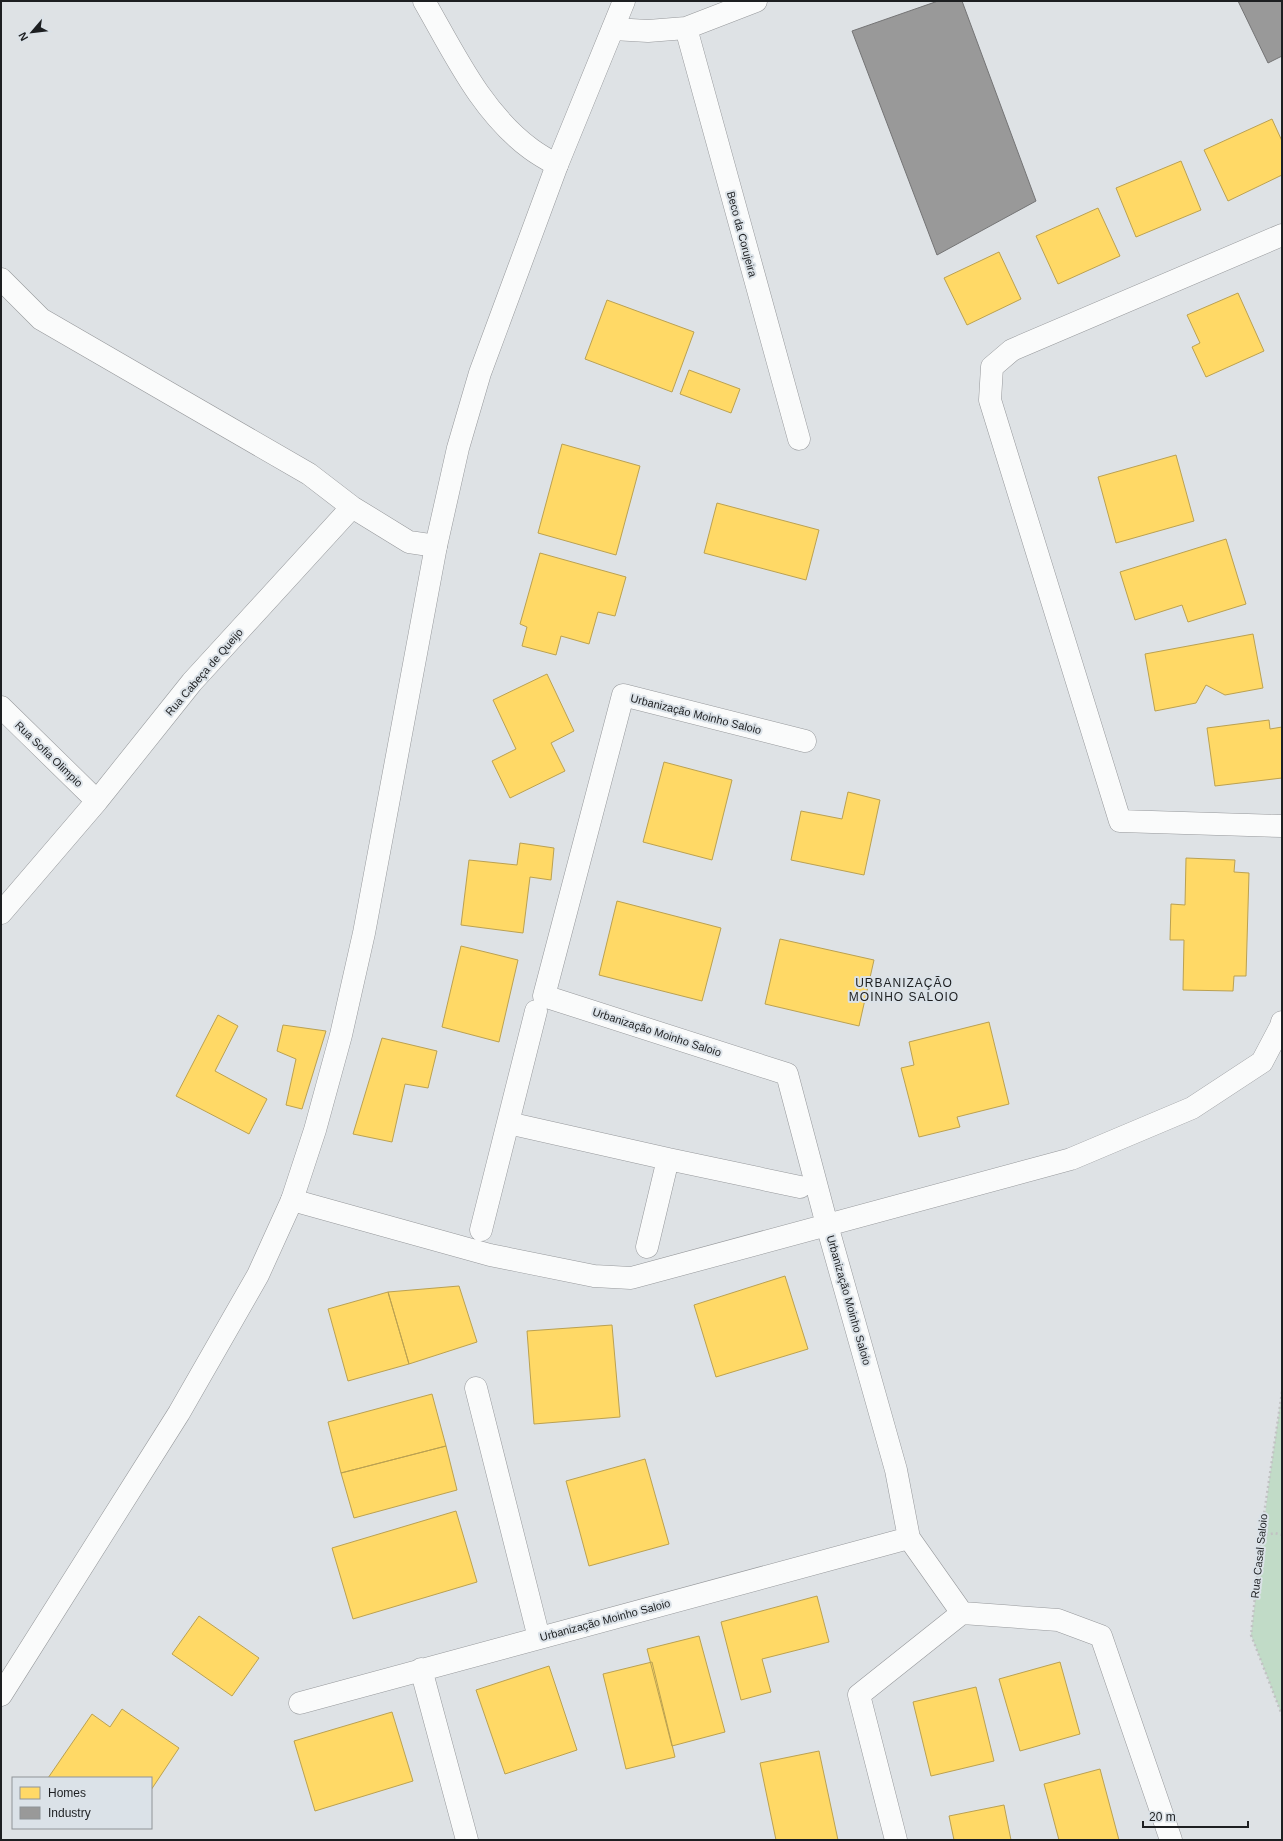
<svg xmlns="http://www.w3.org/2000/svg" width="1283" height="1841" font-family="Helvetica,sans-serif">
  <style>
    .green { fill: #c1dbc7 }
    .homes { fill: #ffd966; stroke: #bba151 }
    .industry { fill: #999; stroke: #747475 }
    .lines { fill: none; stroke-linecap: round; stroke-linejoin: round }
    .street-casing { stroke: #96989b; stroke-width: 23 }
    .primary-casing { stroke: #96989b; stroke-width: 23 }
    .path { stroke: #c1c2c3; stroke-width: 2.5; stroke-dasharray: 2 3; stroke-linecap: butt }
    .street { stroke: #fafbfb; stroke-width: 22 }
    .primary { stroke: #fafbfb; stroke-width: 22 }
    .labels { text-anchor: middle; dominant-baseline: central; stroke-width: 4; stroke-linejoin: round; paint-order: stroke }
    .street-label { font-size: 11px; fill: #1d1f21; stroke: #dbe2e8 }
    .neighbourhood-label { font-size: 12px; letter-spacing: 1px; fill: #1d1f21; stroke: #dbe2e8 }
  </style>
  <rect width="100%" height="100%" fill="#dee2e5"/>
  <path class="green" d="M 1282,1392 L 1282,1715 L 1251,1635 L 1269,1481 Z"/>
  <path class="homes" d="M 1272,119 L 1282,141 L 1282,175 L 1228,201 L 1204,150 Z
    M 1181,161 L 1201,210 L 1136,237 L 1116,188 Z
    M 1098,208 L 1120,256 L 1058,284 L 1036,236 Z
    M 999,252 L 1021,299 L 967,325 L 944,278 Z
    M 1238,293 L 1264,351 L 1206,377 L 1192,347 L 1200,343 L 1187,315 Z
    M 607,300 L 694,332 L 672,392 L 585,359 Z
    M 689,370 L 740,389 L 731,413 L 680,394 Z
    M 562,444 L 640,466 L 616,555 L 538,533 Z
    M 1176,455 L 1194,521 L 1116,543 L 1098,477 Z
    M 717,503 L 819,530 L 806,580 L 704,553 Z
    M 1226,539 L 1246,604 L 1188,622 L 1182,605 L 1135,620 L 1120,572 Z
    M 540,553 L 626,577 L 615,616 L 598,612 L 589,644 L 561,636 L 556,655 L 522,646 L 527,627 L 520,624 Z
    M 1253,634 L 1263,688 L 1225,695 L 1206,685 L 1196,703 L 1155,711 L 1145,654 Z
    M 547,674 L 574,731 L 551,743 L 565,771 L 510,798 L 492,761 L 516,749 L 493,700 Z
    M 1269,720 L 1270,729 L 1282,727 L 1282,778 L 1215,786 L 1207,728 Z
    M 664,762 L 732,780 L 712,860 L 643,842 Z
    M 848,792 L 880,800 L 864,875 L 791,860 L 801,811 L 842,819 Z
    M 520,843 L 554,848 L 551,880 L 530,877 L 523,933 L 461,925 L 469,860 L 517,865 Z
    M 1186,858 L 1235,860 L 1234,872 L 1249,873 L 1246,976 L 1234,976 L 1233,991 L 1183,990 L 1184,940 L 1170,940 L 1171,904 L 1185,905 Z
    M 617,901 L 721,928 L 702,1001 L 599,975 Z
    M 780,939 L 874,960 L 859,1026 L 765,1004 Z
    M 461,946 L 518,960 L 499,1042 L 442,1027 Z
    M 218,1015 L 238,1026 L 215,1071 L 267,1099 L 249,1134 L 176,1096 Z
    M 989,1022 L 1009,1104 L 957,1117 L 960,1127 L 919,1137 L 901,1068 L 914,1065 L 909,1042 Z
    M 283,1025 L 326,1031 L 302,1109 L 286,1105 L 296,1059 L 277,1051 Z
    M 382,1038 L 437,1051 L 428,1088 L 405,1084 L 392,1142 L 353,1134 Z
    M 785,1276 L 808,1349 L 716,1377 L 694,1305 Z
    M 459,1286 L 477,1342 L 409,1364 L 388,1292 Z
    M 388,1292 L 409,1364 L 348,1381 L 328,1309 Z
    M 612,1325 L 620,1417 L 534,1424 L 527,1331 Z
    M 432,1394 L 446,1446 L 341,1473 L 328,1422 Z
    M 446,1446 L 457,1490 L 354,1518 L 341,1473 Z
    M 645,1459 L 669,1544 L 589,1566 L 566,1481 Z
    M 456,1511 L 477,1582 L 353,1619 L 332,1548 Z
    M 817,1596 L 829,1642 L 762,1659 L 771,1692 L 741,1700 L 721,1622 Z
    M 199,1616 L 259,1658 L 232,1696 L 172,1654 Z
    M 699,1636 L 725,1732 L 672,1746 L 647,1649 Z
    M 652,1662 L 675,1757 L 626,1769 L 603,1674 Z
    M 1060,1662 L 1080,1734 L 1020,1751 L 999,1679 Z
    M 549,1666 L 577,1750 L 505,1774 L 476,1690 Z
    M 976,1687 L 994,1761 L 931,1776 L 913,1702 Z
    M 122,1709 L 179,1748 L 151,1790 L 151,1778 L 48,1778 L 92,1714 L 110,1727 Z
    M 392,1712 L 413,1781 L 315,1811 L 294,1741 Z
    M 819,1751 L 838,1840 L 776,1840 L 760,1763 Z
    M 1100,1769 L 1119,1840 L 1059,1840 L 1044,1784 Z
    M 1004,1805 L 1011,1840 L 954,1840 L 949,1816 Z"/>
  <path class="industry" d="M 938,1 L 962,1 L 1036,201 L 937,255 L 852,31 Z
    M 1238,1 L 1282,1 L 1282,56 L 1268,63 Z"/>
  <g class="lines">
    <defs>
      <path id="street" d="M 424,1 C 454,53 481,112 531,149 C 539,155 548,160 557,165
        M 686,28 L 799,439
        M 613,29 L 648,31 L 686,28 L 756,1
        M 1282,235 L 1012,350 L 992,367 L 990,400 L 1120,821 L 1282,826
        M 1,279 L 41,319 L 309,474 L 352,507
        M 1,707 L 97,801
        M 805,741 L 623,695 L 544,996 L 787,1074 L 827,1225 L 896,1470 L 909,1538 L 962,1613
        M 1,913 L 97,801 L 192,682 L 352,507 L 409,542 L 436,546
        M 508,1123 L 668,1159 L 647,1247
        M 668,1159 L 800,1187
        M 292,1200 L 490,1255 L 594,1276 L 631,1278 L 1071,1159 L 1192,1108 L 1262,1062 L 1281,1026 L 1282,1022
        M 481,1230 L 536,1011
        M 476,1388 L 539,1638
        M 421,1669 L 467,1840
        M 300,1703 L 909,1538
        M 896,1840 L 859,1695 L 962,1613 L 1058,1620 L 1101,1636 L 1171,1840"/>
      <path id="primary" d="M 1,1695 L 179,1413 L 258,1275 L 292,1200 L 315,1130 L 341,1035 L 364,933 L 436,546 L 458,448 L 480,373 L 557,165 L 624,1"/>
    </defs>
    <use href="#street" class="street-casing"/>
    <use href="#primary" class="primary-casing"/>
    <path class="path" d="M 1282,1392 L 1263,1521 L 1251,1635 L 1282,1715
      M 1261,1536 L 1275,1533 L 1282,1535"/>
    <use href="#street" class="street"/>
    <use href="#primary" class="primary"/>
  </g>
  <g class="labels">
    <g class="street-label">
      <text transform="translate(742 234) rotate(75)">Beco da Corujeira</text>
      <text transform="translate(204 672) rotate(-49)">Rua Cabeça de Queijo</text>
      <text transform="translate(696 714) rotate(14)">Urbanização Moinho Saloio</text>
      <text transform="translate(49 754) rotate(44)">Rua Sofia Olimpio</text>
      <text transform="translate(657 1032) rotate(18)">Urbanização Moinho Saloio</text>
      <text transform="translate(849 1300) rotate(74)">Urbanização Moinho Saloio</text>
      <text transform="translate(1259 1556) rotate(-84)">Rua Casal Saloio</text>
      <text transform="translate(605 1620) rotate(-15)">Urbanização Moinho Saloio</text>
    </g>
    <g class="neighbourhood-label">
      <text x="904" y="983">URBANIZAÇÃO<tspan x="904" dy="14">MOINHO SALOIO</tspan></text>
    </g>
  </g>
  <rect width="1283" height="1841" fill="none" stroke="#1d1f21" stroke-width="4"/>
  <rect x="12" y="1777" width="140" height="52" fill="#dbe2e8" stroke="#8f9498"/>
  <rect x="20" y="1787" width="20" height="12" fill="#ffd966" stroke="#8f9498"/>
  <text x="48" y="1797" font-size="12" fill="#1d1f21">Homes</text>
  <rect x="20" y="1807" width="20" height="12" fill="#999999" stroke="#8f9498"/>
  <text x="48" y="1817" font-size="12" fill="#1d1f21">Industry</text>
  <g transform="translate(32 32) rotate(242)" stroke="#dbe2e8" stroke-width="3" paint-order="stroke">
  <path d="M0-3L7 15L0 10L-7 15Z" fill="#1d1f21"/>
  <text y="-6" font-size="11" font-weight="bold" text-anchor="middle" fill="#1d1f21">N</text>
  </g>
  <path d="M1143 1821v6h105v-6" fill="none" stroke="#1d1f21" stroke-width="2"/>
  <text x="1149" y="1821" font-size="12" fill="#1d1f21" stroke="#dbe2e8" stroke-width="3" paint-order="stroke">20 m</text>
</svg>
